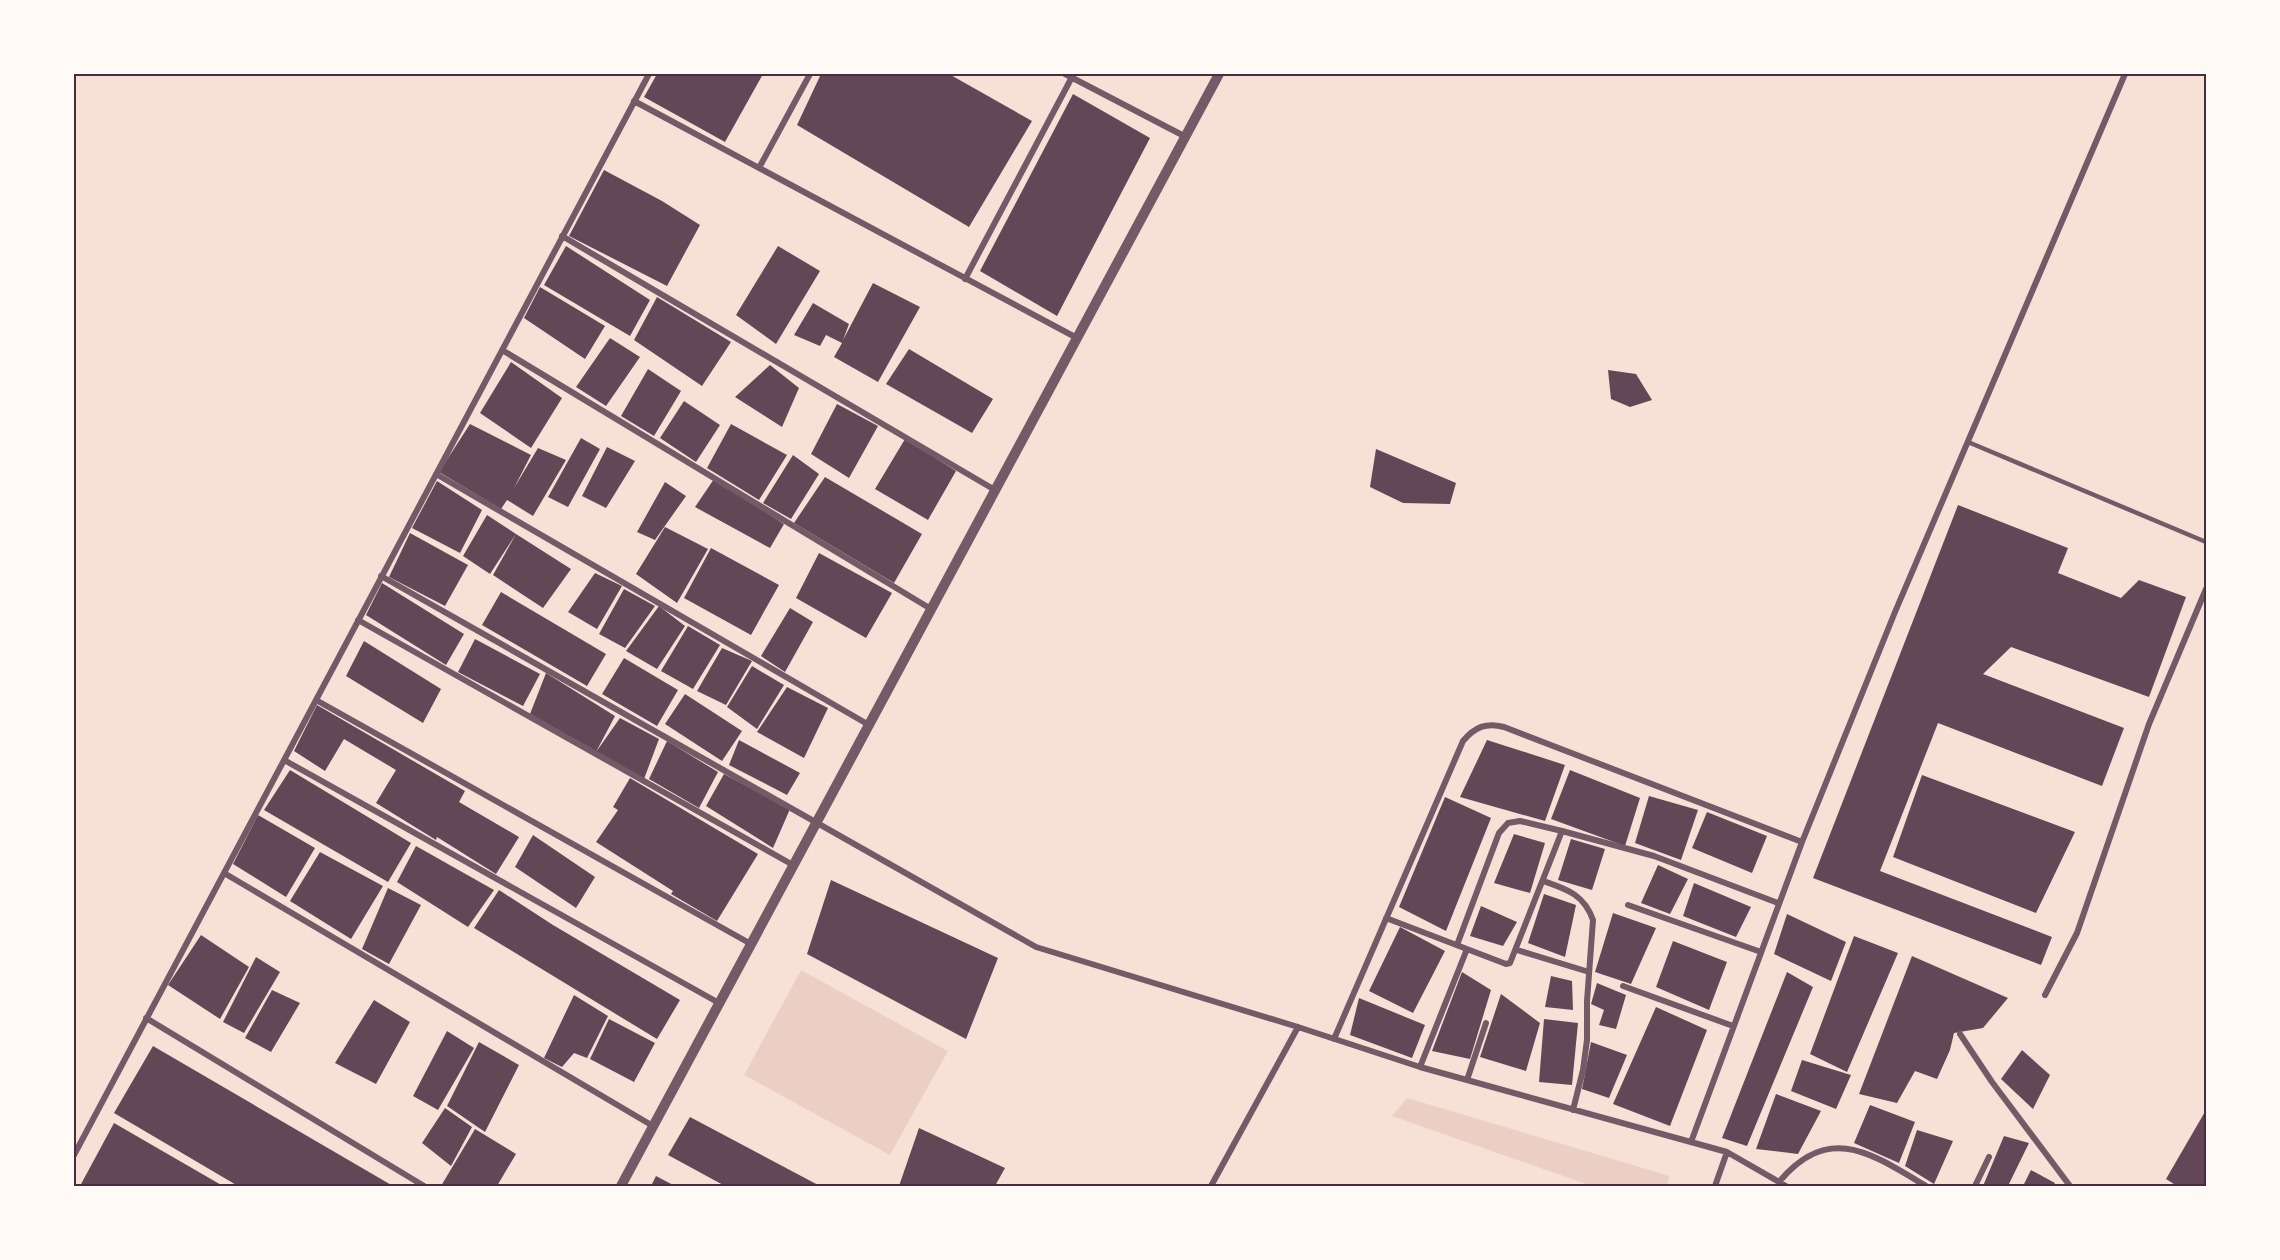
<svg xmlns="http://www.w3.org/2000/svg" width="2280" height="1260" font-family="Karla,sans-serif">
  <style>
    .green { fill: #ebcfc5 }
    .building { fill: #644757 }
    .lines { fill: none; stroke-linecap: round; stroke-linejoin: round }
    .service { stroke: #755966; stroke-width: 4.5 }
    .minor { stroke: #755966; stroke-width: 6 }
    .tertiary { stroke: #755966; stroke-width: 10 }
    .neatline { fill: none; stroke: #4a2c40; stroke-width: 2 }
  </style>
  <rect width="100%" height="100%" fill="#f7e1d7"/>
  <path class="green" d="M 801,970 L 948,1051 L 890,1155 L 744,1075 Z
    M 1407,1098 L 1670,1176 L 1666,1186 L 1592,1186 L 1392,1116 Z"/>
  <path class="building" d="M 657,74 L 763,74 L 725,142 L 644,97 Z
    M 821,74 L 949,74 L 1032,121 L 969,227 L 797,125 Z
    M 1073,94 L 1150,138 L 1057,316 L 980,271 Z
    M 604,170 L 662,201 L 700,225 L 667,286 L 569,236 Z
    M 566,246 L 650,300 L 630,336 L 544,285 Z
    M 778,246 L 820,271 L 776,344 L 736,315 Z
    M 873,283 L 920,307 L 878,382 L 834,357 L 842,343 L 826,335 L 820,346 L 794,335 L 813,303 L 849,324 L 843,340 Z
    M 540,287 L 605,326 L 585,359 L 524,318 Z
    M 657,297 L 731,342 L 702,386 L 634,340 Z
    M 610,338 L 640,357 L 606,406 L 576,387 Z
    M 909,349 L 993,399 L 972,433 L 886,384 Z
    M 511,362 L 562,398 L 531,448 L 480,413 Z
    M 770,365 L 799,388 L 782,427 L 735,397 Z
    M 648,369 L 681,391 L 654,436 L 621,416 Z
    M 1608,370 L 1636,374 L 1652,400 L 1630,407 L 1611,399 Z
    M 684,401 L 720,425 L 696,462 L 660,438 Z
    M 837,404 L 878,426 L 849,478 L 811,454 Z
    M 470,424 L 531,455 L 514,488 L 538,448 L 566,460 L 533,516 L 507,500 L 501,509 L 439,472 Z
    M 731,424 L 787,455 L 759,500 L 707,468 Z
    M 581,438 L 600,449 L 568,507 L 548,497 Z
    M 905,439 L 956,471 L 928,520 L 875,489 Z
    M 607,447 L 635,461 L 606,508 L 582,496 Z
    M 1376,449 L 1456,483 L 1450,504 L 1403,503 L 1370,487 Z
    M 793,455 L 819,474 L 791,519 L 763,503 Z
    M 825,477 L 922,534 L 894,583 L 794,523 Z
    M 714,479 L 784,524 L 770,548 L 695,507 Z
    M 437,481 L 482,510 L 460,553 L 412,528 Z
    M 665,482 L 686,496 L 655,540 L 637,532 Z
    M 1958,505 L 2068,548 L 2058,573 L 2121,598 L 2139,580 L 2186,597 L 2149,697 L 2011,647 L 1983,674 L 2124,728 L 2102,786 L 1938,723 L 1880,871 L 2052,937 L 2041,965 L 1813,878 Z
    M 487,515 L 516,534 L 490,574 L 463,556 Z
    M 665,527 L 708,549 L 677,603 L 636,574 Z
    M 410,533 L 468,565 L 445,606 L 389,577 Z
    M 516,534 L 571,569 L 543,608 L 493,575 Z
    M 711,548 L 779,585 L 751,635 L 684,598 Z
    M 819,553 L 892,593 L 866,638 L 796,598 Z
    M 595,573 L 622,586 L 597,629 L 568,612 Z
    M 382,583 L 464,634 L 446,665 L 366,615 Z
    M 624,589 L 655,606 L 625,648 L 599,634 Z
    M 501,592 L 606,654 L 587,686 L 482,625 Z
    M 659,606 L 685,626 L 657,669 L 626,651 Z
    M 790,608 L 813,622 L 785,672 L 761,656 Z
    M 688,626 L 720,645 L 693,689 L 661,671 Z
    M 475,639 L 540,674 L 523,706 L 458,672 Z
    M 364,641 L 441,689 L 423,723 L 346,676 Z
    M 722,648 L 752,661 L 726,705 L 697,691 Z
    M 624,658 L 678,690 L 657,726 L 602,694 Z
    M 752,666 L 784,685 L 757,729 L 727,707 Z
    M 546,673 L 615,716 L 596,752 L 530,714 Z
    M 787,687 L 828,708 L 804,758 L 757,732 Z
    M 685,694 L 742,731 L 722,761 L 665,724 Z
    M 317,705 L 465,791 L 459,802 L 519,837 L 496,874 L 437,837 L 436,840 L 376,803 L 396,770 L 344,739 L 325,771 L 294,751 Z
    M 620,718 L 659,739 L 644,779 L 596,752 Z
    M 739,740 L 800,773 L 787,795 L 729,765 Z
    M 1487,740 L 1565,765 L 1545,821 L 1460,797 Z
    M 667,741 L 718,772 L 699,808 L 649,779 Z
    M 290,770 L 411,843 L 388,882 L 264,810 Z
    M 1570,770 L 1640,798 L 1625,846 L 1551,819 Z
    M 724,774 L 790,809 L 773,848 L 706,806 Z
    M 1922,775 L 2075,832 L 2036,913 L 1893,857 Z
    M 630,778 L 758,854 L 717,921 L 671,894 L 673,891 L 596,842 L 618,810 L 613,807 Z
    M 1649,796 L 1698,810 L 1681,860 L 1635,843 Z
    M 1445,797 L 1491,818 L 1446,931 L 1399,907 Z
    M 1707,812 L 1767,836 L 1752,873 L 1692,848 Z
    M 258,815 L 315,848 L 286,897 L 233,864 Z
    M 1514,834 L 1545,843 L 1530,893 L 1494,883 Z
    M 533,835 L 595,877 L 576,908 L 515,867 Z
    M 1571,839 L 1605,849 L 1592,890 L 1558,880 Z
    M 416,846 L 494,890 L 468,927 L 397,882 Z
    M 320,852 L 383,886 L 351,939 L 290,901 Z
    M 1658,865 L 1688,879 L 1670,914 L 1641,903 Z
    M 831,880 L 998,958 L 966,1039 L 807,954 Z
    M 1694,883 L 1751,907 L 1736,937 L 1683,916 Z
    M 388,888 L 421,905 L 389,964 L 362,949 Z
    M 499,890 L 553,925 L 680,1000 L 657,1039 L 474,928 Z
    M 1544,894 L 1576,905 L 1565,957 L 1528,943 Z
    M 1481,906 L 1517,922 L 1503,946 L 1470,936 Z
    M 1613,913 L 1656,928 L 1631,984 L 1595,972 Z
    M 1787,914 L 1846,942 L 1831,981 L 1774,954 Z
    M 1400,927 L 1445,951 L 1413,1013 L 1369,991 Z
    M 201,935 L 249,967 L 220,1019 L 168,985 Z
    M 1854,936 L 1898,953 L 1847,1072 L 1810,1054 Z
    M 1673,941 L 1727,962 L 1709,1010 L 1656,987 Z
    M 1912,956 L 2008,998 L 1983,1028 L 1954,1033 L 1950,1050 L 1937,1079 L 1915,1071 L 1897,1103 L 1859,1094 Z
    M 256,957 L 280,972 L 244,1033 L 223,1022 Z
    M 1462,972 L 1491,990 L 1470,1059 L 1432,1051 Z
    M 1787,972 L 1813,987 L 1747,1146 L 1722,1138 Z
    M 1551,976 L 1572,981 L 1573,1010 L 1545,1007 Z
    M 1597,983 L 1626,995 L 1616,1029 L 1599,1025 L 1604,1010 L 1591,1004 Z
    M 272,990 L 300,1003 L 271,1052 L 245,1038 Z
    M 1501,994 L 1540,1023 L 1526,1071 L 1480,1057 Z
    M 574,995 L 608,1016 L 587,1058 L 574,1053 L 562,1067 L 544,1058 Z
    M 1359,998 L 1425,1025 L 1412,1058 L 1350,1035 Z
    M 374,1000 L 410,1022 L 376,1084 L 335,1063 Z
    M 1656,1007 L 1707,1030 L 1670,1126 L 1613,1104 Z
    M 609,1019 L 655,1043 L 634,1082 L 590,1059 Z
    M 1544,1019 L 1578,1023 L 1572,1085 L 1539,1082 Z
    M 447,1031 L 474,1048 L 438,1110 L 413,1096 Z
    M 479,1042 L 519,1065 L 485,1132 L 447,1106 Z
    M 1591,1042 L 1627,1055 L 1609,1098 L 1582,1089 Z
    M 153,1046 L 393,1186 L 238,1186 L 114,1113 Z
    M 2022,1050 L 2050,1075 L 2033,1109 L 2001,1079 Z
    M 1802,1060 L 1851,1075 L 1836,1109 L 1791,1091 Z
    M 1776,1094 L 1821,1111 L 1798,1154 L 1756,1149 Z
    M 1870,1105 L 1915,1122 L 1899,1163 L 1854,1143 Z
    M 445,1108 L 472,1127 L 451,1166 L 422,1143 Z
    M 2206,1110 L 2206,1186 L 2177,1186 L 2166,1179 Z
    M 690,1117 L 820,1186 L 725,1186 L 668,1155 Z
    M 114,1123 L 223,1186 L 80,1186 Z
    M 919,1128 L 1005,1168 L 995,1186 L 899,1186 Z
    M 475,1129 L 516,1154 L 497,1186 L 441,1186 Z
    M 1917,1130 L 1953,1141 L 1934,1184 L 1905,1166 Z
    M 2004,1136 L 2029,1143 L 2008,1186 L 1983,1186 Z
    M 2031,1170 L 2055,1183 L 2054,1186 L 2023,1186 Z
    M 656,1176 L 675,1186 L 651,1186 Z"/>
  <g class="lines">
    <path class="service" d="M 1968,442 L 2206,542"/>
    <path class="minor" d="M 1065,74 L 1186,137
      M 634,101 L 1077,338
      M 759,168 L 810,74
      M 562,236 L 995,490
      M 965,279 L 1072,77
      M 502,350 L 931,609
      M 436,474 L 869,725
      M 381,576 L 1036,947 L 1298,1027 L 1420,1067 L 1727,1152 L 1786,1186
      M 358,620 L 793,865
      M 316,700 L 751,944
      M 284,760 L 719,1003
      M 224,873 L 653,1126
      M 1543,881 C 1566,889 1584,894 1593,920 L 1587,1001 L 1587,1040 L 1583,1070 L 1573,1110
      M 1628,905 L 1761,952
      M 1386,918 L 1506,964 L 1510,963 L 1562,831
      M 1457,945 L 1499,833 L 1508,823 L 1520,821 L 1562,831 L 1654,856 L 1778,903
      M 1517,950 L 1589,972
      M 1623,986 L 1733,1026
      M 2045,995 L 2077,933 L 2149,724 L 2206,589
      M 146,1018 L 424,1186
      M 1960,1034 L 1992,1082 L 2070,1186
      M 1334,1039 L 1463,741 C 1475,727 1486,722 1504,727 L 1802,842
      M 1420,1067 L 1467,949
      M 1467,1080 L 1486,1023
      M 1691,1142 L 1802,842 L 1895,612 L 2125,74
      M 74,1155 L 649,74
      M 1779,1182 C 1829,1122 1872,1154 1926,1186
      M 1211,1186 L 1298,1027
      M 1715,1186 L 1727,1152
      M 1975,1186 L 1989,1157"/>
    <path class="tertiary" d="M 621,1186 L 1219,74"/>
  </g>
  <rect width="2280" height="1260" fill="none" stroke="#fffaf5" stroke-width="150"/>
  <rect x="75" y="75" width="2130" height="1110" class="neatline"/>
</svg>
